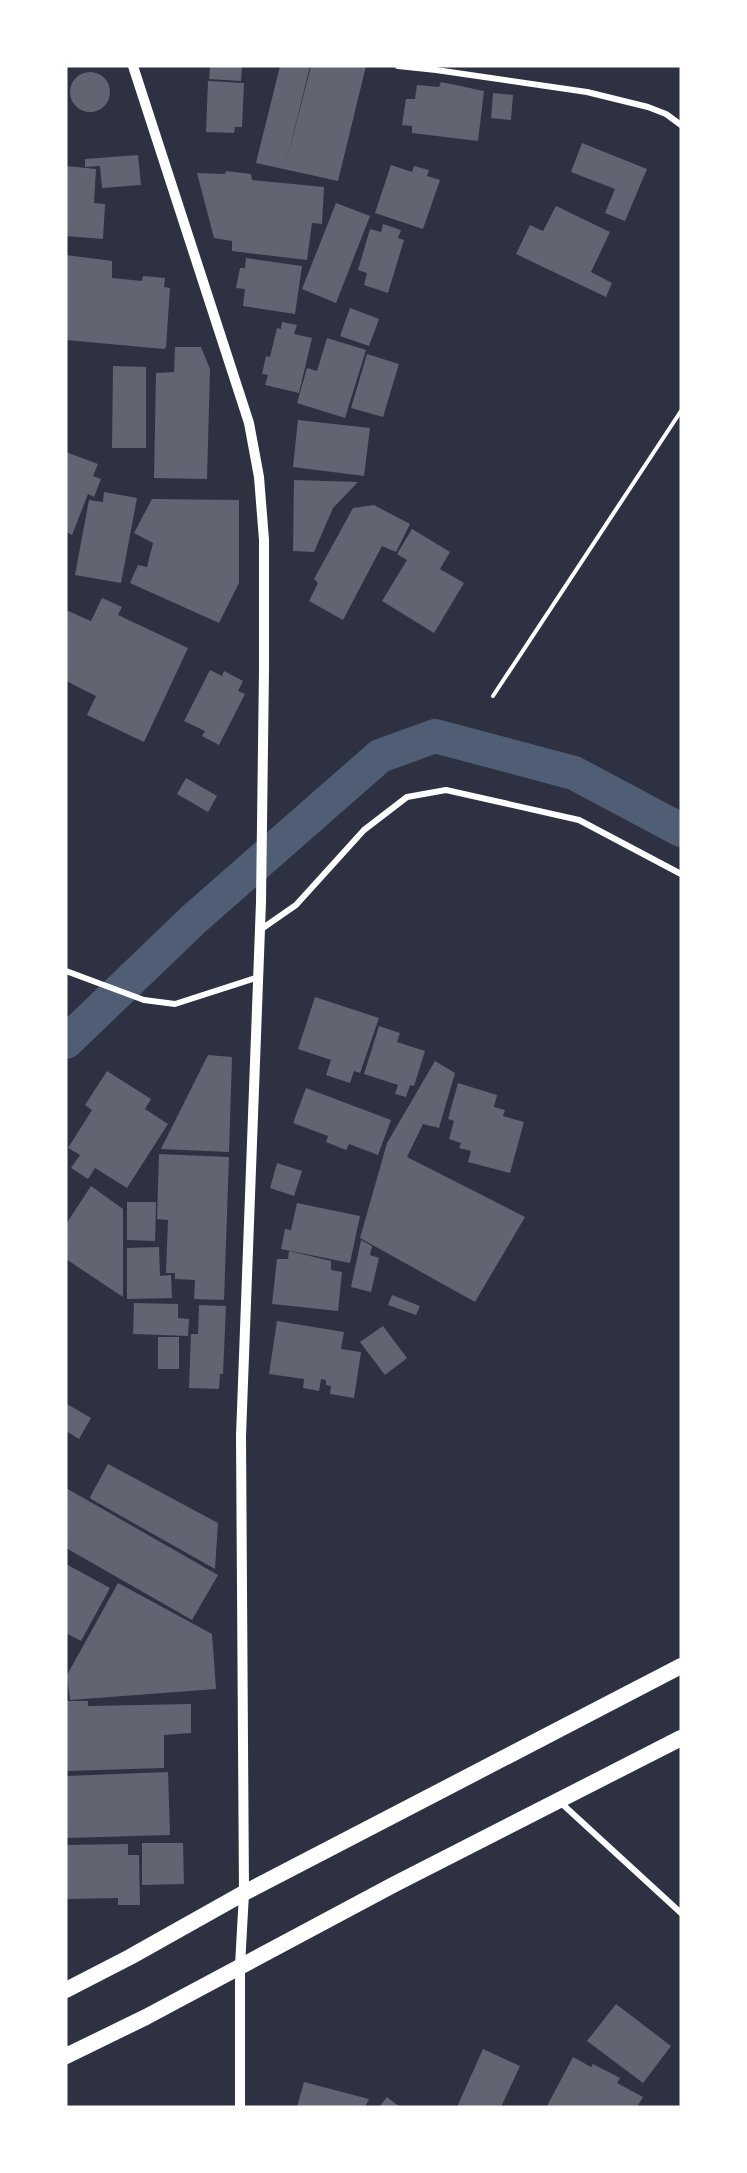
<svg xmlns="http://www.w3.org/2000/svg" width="747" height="2173" font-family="'Libre Baskerville',serif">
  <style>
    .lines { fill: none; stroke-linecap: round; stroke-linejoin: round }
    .canal { stroke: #4f5d75; stroke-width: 34 }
    .building { fill: #626471 }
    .path { stroke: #fff; stroke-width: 4 }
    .minor { stroke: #fff; stroke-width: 6 }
    .tertiary { stroke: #fff; stroke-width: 10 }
    .trunk { stroke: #fff; stroke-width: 16 }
  </style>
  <rect width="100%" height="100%" fill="#2d3142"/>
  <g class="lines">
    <path class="canal" d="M 66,1042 L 194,919 L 380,756 L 435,736 L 574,773 L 681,830"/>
  </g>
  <path class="building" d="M 210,66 L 242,66 L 241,81 L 209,79 Z
    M 280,66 L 310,66 L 285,167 L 311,66 L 366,66 L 338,181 L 256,163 Z
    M70 92a20 20 0 1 1 40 0a20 20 0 1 1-40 0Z
    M 208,81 L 244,83 L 242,127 L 235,127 L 234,133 L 206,132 Z
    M 441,82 L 484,91 L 478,141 L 412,133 L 412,126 L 402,125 L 406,99 L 415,99 L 417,85 L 439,87 Z
    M 493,93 L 513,95 L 511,120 L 491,118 Z
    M 582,143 L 647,169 L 625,221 L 605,213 L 615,189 L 571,172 Z
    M 138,155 L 141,185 L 102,188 L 100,166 L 85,167 L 85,159 Z
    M 391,165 L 412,172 L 414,166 L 429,170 L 427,176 L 440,180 L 423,229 L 375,213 Z
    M 66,166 L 96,169 L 94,203 L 105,204 L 103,239 L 66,236 Z
    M 226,171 L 251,174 L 252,180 L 324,187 L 322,224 L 312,223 L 307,260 L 232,251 L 232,241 L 214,238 L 197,173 L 225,174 Z
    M 336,203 L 370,216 L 336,303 L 302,289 Z
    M 556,206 L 610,232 L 591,272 L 612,283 L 606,297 L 516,254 L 530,225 L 543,231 Z
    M 383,224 L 401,230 L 398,238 L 404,240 L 388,293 L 364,285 L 367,273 L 358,270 L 370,229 L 381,232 Z
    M 66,255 L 112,261 L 112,278 L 142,281 L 143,276 L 165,278 L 164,287 L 170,288 L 166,347 L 164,349 L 66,340 Z
    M 246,258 L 302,266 L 295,314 L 243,306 L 245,289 L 236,288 L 240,268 L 245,268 Z
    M 350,308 L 379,319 L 369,346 L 340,336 Z
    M 282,322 L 297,325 L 294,334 L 312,338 L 299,393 L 265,385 L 268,375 L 262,374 L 266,356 L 270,357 L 277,328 L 281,329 Z
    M 327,338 L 366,350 L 345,418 L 297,403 L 307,368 L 317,371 Z
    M 175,347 L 201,347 L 210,369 L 207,479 L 154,478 L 156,373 L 174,372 Z
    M 367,354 L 399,364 L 383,417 L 351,408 Z
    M 113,366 L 146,367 L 146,448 L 112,448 Z
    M 298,420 L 370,428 L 364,476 L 293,467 Z
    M 66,452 L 98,464 L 93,476 L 101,479 L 94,497 L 88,494 L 72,535 L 66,532 Z
    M 294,480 L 358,482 L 333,508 L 314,552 L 293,551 Z
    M 104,492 L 137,498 L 121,583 L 75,575 L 89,500 L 103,502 Z
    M 152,499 L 239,500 L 239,583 L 219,623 L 130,583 L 138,565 L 147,567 L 153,543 L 134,533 Z
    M 374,505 L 410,524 L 396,552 L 382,546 L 343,620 L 309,601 L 318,583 L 314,579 L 353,508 Z
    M 412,529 L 450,552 L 440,569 L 464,583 L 434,633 L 382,601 L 407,560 L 397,554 Z
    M 102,598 L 122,607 L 118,615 L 188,648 L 144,742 L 87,715 L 96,696 L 66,681 L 66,610 L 91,621 Z
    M 210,670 L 222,676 L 224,671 L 243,681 L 238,691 L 245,694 L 219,745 L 202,736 L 205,731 L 184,721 Z
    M 186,778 L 217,796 L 208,812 L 177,794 Z
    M 315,997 L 379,1018 L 360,1073 L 354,1071 L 350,1083 L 326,1075 L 331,1060 L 298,1049 Z
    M 379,1026 L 400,1033 L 397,1042 L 425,1051 L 414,1086 L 410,1085 L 406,1097 L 395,1094 L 398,1085 L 364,1074 Z
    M 208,1055 L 232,1057 L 229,1152 L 161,1149 Z
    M 435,1061 L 455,1073 L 439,1128 L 423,1124 L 407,1157 L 525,1217 L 475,1302 L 360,1238 L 387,1143 Z
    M 107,1071 L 151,1099 L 145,1109 L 168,1124 L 127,1188 L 95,1168 L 88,1179 L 71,1168 L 80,1155 L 68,1148 L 92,1110 L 85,1105 Z
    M 458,1083 L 497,1095 L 494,1107 L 505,1110 L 503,1116 L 524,1122 L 510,1173 L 468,1162 L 471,1151 L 459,1148 L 461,1143 L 449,1139 L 454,1121 L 448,1119 Z
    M 306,1088 L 391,1120 L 378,1155 L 349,1144 L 346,1150 L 326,1142 L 328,1136 L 293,1123 Z
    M 159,1154 L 229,1157 L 224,1300 L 194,1299 L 195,1280 L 175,1279 L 175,1273 L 166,1273 L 168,1220 L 157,1219 Z
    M 277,1163 L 302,1171 L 294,1196 L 270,1188 Z
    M 91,1186 L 123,1209 L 123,1297 L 66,1259 L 66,1224 Z
    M 127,1202 L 156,1202 L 155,1241 L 127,1240 Z
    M 297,1203 L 360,1216 L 350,1263 L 281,1249 L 285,1229 L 291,1230 Z
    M 361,1240 L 372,1246 L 370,1255 L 379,1258 L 371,1292 L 351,1287 Z
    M 159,1247 L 160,1276 L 171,1275 L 172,1298 L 127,1299 L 127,1248 Z
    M 289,1251 L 331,1261 L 331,1270 L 342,1272 L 338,1311 L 272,1304 L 277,1259 L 288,1259 Z
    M 392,1295 L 420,1306 L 416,1315 L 388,1305 Z
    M 134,1303 L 178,1304 L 178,1318 L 189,1319 L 188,1336 L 133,1334 Z
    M 199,1305 L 226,1306 L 223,1374 L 220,1374 L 219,1389 L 189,1388 L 191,1334 L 198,1334 Z
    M 277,1321 L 344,1332 L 341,1349 L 361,1352 L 354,1398 L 330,1394 L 331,1386 L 326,1385 L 326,1380 L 321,1379 L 319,1391 L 303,1388 L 304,1379 L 269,1374 Z
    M 383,1326 L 407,1358 L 385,1375 L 360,1342 Z
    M 158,1337 L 179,1337 L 179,1369 L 158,1369 Z
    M 67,1404 L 91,1418 L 79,1439 L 66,1431 Z
    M 108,1464 L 218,1523 L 215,1569 L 91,1499 L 90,1497 Z
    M 66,1488 L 218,1575 L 192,1620 L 66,1548 Z
    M 66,1564 L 110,1588 L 81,1641 L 66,1633 Z
    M 118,1583 L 212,1634 L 216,1689 L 70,1700 L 67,1675 Z
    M 66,1701 L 88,1701 L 88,1706 L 191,1704 L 191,1733 L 164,1735 L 164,1768 L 66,1771 Z
    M 168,1772 L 170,1835 L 66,1838 L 66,1776 Z
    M 142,1843 L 183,1843 L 184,1884 L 142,1885 Z
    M 128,1844 L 128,1855 L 139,1855 L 140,1905 L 118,1905 L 118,1898 L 66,1899 L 66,1845 Z
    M 616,2004 L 671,2046 L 643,2083 L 587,2041 Z
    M 483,2049 L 520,2066 L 501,2107 L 457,2107 Z
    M 573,2057 L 591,2067 L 593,2064 L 620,2078 L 617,2083 L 643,2097 L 637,2107 L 547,2106 Z
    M 304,2082 L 369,2099 L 365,2107 L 297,2107 Z
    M 387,2097 L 400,2107 L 379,2107 Z"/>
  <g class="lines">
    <path class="path" d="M 493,696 L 681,411"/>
    <path class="minor" d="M 398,66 L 436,70 L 587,92 L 648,107 L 666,114 L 681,125
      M 260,930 L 296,905 L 364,830 L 407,797 L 446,790 L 579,820 L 681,874
      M 66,971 L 144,1000 L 175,1004 L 259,977
      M 560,1802 L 681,1913"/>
    <path class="tertiary" d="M 133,66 L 249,423 L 259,477 L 264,540 L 264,669 L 261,902 L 241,1436 L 244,1893 L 240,1966 L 240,2107"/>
    <path class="trunk" d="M 66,1990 L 130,1957 L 244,1893 L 681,1666
      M 66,2056 L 146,2017 L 393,1885 L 681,1738"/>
  </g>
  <rect width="747" height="2173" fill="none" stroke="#ffffff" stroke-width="135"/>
</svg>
